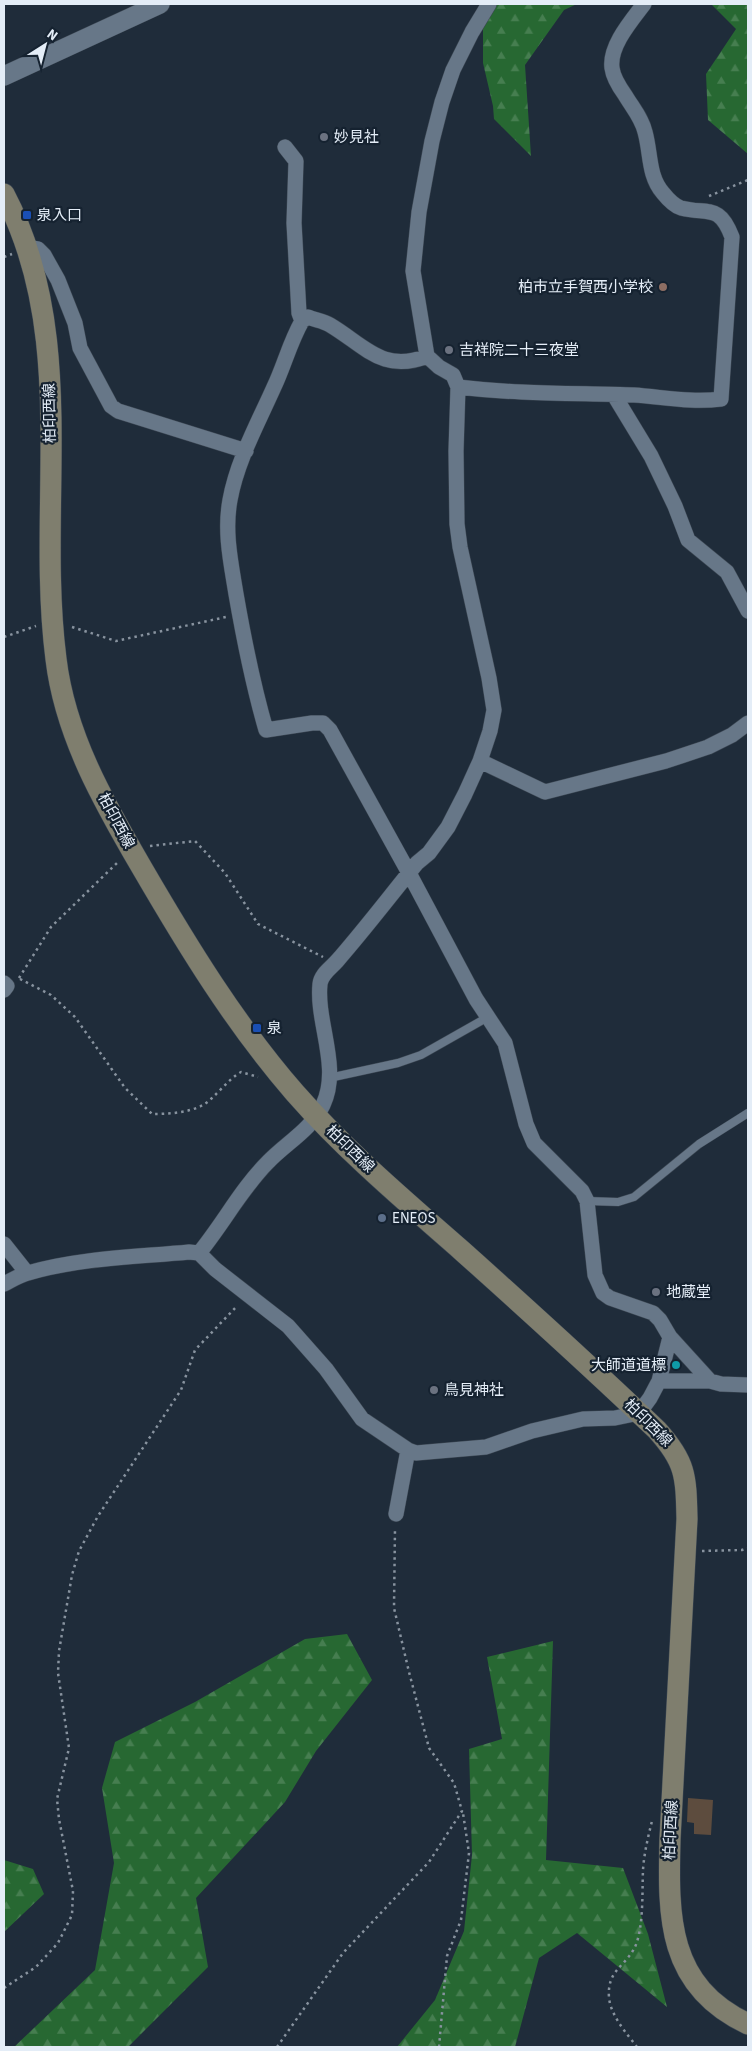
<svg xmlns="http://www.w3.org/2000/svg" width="752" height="2051" font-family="'Source Sans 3','Noto Sans JP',sans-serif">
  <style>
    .forest { fill: url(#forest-firs) }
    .building { fill: #5d4c3e }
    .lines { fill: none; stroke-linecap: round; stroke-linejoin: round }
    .service-casing { stroke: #3d4854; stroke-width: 9 }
    .minor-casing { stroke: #3d4854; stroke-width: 16 }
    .tertiary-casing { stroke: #3d4854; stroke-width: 20 }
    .secondary-casing { stroke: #3d4854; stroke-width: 22 }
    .path { stroke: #88939f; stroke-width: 2.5; stroke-dasharray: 2.5 4; stroke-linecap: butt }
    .service { stroke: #677788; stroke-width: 8 }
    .minor { stroke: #677788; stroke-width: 15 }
    .tertiary { stroke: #677788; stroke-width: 19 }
    .secondary { stroke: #7f7e6e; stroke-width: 21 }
    .worship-dot { fill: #6b7280; stroke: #152230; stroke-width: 2 }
    .transit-dot { fill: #1a4fb4; stroke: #152230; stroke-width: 2 }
    .education-dot { fill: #8d6e63; stroke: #152230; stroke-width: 2 }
    .service-dot { fill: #5c6f8a; stroke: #152230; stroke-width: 2 }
    .culture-dot { fill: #0f9aa8; stroke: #152230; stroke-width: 2 }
    .labels { text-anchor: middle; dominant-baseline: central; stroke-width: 4.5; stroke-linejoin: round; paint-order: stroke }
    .poi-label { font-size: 15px; fill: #e4edf7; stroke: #152230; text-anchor: start }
    .street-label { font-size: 15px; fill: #e4edf7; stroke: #152230 }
  </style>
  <defs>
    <pattern id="forest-firs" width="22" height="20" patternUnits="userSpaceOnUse" patternTransform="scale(1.25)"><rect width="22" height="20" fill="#276832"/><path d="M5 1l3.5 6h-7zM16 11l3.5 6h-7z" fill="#467e50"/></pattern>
  </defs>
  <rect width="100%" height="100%" fill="#1f2c3a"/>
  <path class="forest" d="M 495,4 L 577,4 L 564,10 L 525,65 L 531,156 L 494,119 L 493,106 L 483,63 L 483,19 Z
    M 711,4 L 748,4 L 748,154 L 708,120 L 706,74 L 736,29 Z
    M 347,1634 L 372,1680 L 316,1751 L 285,1802 L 196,1898 L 208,1967 L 128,2047 L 14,2047 L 95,1970 L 114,1863 L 102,1788 L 115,1742 L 195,1702 L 305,1639 Z
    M 553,1641 L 546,1860 L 623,1868 L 648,1934 L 667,2007 L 577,1933 L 539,1958 L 515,2047 L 397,2047 L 435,2000 L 464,1931 L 472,1855 L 469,1749 L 502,1739 L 487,1657 Z
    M 4,1860 L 33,1869 L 44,1894 L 4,1932 Z"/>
  <path class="building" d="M 688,1798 L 713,1800 L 711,1835 L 694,1834 L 694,1823 L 687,1822 Z"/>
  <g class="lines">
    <defs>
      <path id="service" d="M 329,1078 L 398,1063 L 421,1055 L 488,1017
        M 587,1201 L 618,1202 L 634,1197 L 699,1144 L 748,1113"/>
      <path id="minor" d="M 285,147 L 296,161 L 294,223 L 299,313 L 302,321 C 290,342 284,366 274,387 C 258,423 237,461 230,500 C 224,532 231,563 236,594 C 244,640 253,685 266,730 L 312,723 L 323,723 L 330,730 L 409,873 L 476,999 L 505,1043 L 526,1124 L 534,1143 L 582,1191 L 587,1201 L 595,1275 L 603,1293 L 610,1298 L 653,1313 L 660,1320 L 670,1337 L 710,1381
        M 27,247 L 38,249 L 44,255 L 58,280 L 75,323 L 80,348 L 111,406 L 118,411 L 246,451
        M 302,321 L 308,317 C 315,320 324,321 330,325 C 364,345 383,374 427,356
        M 458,387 C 516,394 575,393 634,395 C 663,397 692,403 721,399 L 732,237 C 719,203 708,215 681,208 C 675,206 667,198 663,193 C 648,176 651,153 645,132 C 642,118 632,107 625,95 C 620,88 613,76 612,68 C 609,46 632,20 644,4
        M 614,395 L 651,456 L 675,506 L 688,540 L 727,572 L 748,611
        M 480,761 L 545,792 L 666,761 L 708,747 L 732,735 L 748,723
        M 4,983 L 7,986 L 4,990
        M 4,1244 L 27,1273
        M 199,1253 L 215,1269 L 288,1326 L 326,1369 L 362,1419 L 408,1450 L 416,1453 L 486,1447 L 532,1431 L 583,1419 L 615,1418 L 639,1413 L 650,1398 L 659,1381 L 670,1337
        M 4,1284 C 12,1280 20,1275 28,1273 C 79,1258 137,1257 189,1252 L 199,1253 C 223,1224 241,1189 268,1162 C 286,1143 311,1130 323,1105 C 341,1067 316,1023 320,984 C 321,974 331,968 337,961 C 365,929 390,896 417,863 L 429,853 L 448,827 L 465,794 L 480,761 L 490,731 L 494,710 L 489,678 L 460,547 L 457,524 L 456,451 L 458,387 L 453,375 L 439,367 L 427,356 L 413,271 L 419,212 L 432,141 L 442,102 L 453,70 L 472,32 L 489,4
        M 659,1381 L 710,1381 L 721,1384 L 748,1385
        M 396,1514 L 408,1450"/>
      <path id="tertiary" d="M 4,76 L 160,4"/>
      <path id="secondary" d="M 4,194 C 80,338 36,504 56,659 C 65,735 104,803 142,868 C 188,947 235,1024 295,1093 C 345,1150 404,1200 461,1250 C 527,1309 593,1369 657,1430 C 686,1462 686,1476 687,1519 L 670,1839 C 668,1917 667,1986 748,2024"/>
    </defs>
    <use href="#service" class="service-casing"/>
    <use href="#minor" class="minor-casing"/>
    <use href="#tertiary" class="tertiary-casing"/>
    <use href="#secondary" class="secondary-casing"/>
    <path class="path" d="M 709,196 L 748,180
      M 4,257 L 12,254
      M 72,627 L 116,641 L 226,617
      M 4,637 L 36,626
      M 150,846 L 195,841 L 225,873 L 258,924 L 323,957
      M 19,978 L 51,927 L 118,862
      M 20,979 L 51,995 L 75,1017 L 125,1088 L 152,1114 C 168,1114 188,1113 203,1105 C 214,1099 227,1080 241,1072 L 258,1077
      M 702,1551 L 742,1550 L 748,1548
      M 4,1988 L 36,1967 L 58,1943 L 72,1915 L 73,1891 L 59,1819 L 57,1799 L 69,1748 L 58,1673 L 59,1651 L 72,1575 L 79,1551 L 98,1516 L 181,1390 L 195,1350 L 237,1306
      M 277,2047 L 343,1953 L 429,1862 L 462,1811 L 454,1783 L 429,1748 L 409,1672 L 394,1608 L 395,1528
      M 439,2047 L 447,1956 L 461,1920 L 469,1853 L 463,1813
      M 637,2047 C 627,2034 611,2016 609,1998 C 607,1971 623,1968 634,1949 C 644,1930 642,1892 643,1870 C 644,1854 648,1837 652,1821"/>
    <use href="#service" class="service"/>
    <use href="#minor" class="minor"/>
    <use href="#tertiary" class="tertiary"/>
    <use href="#secondary" class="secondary"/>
  </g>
  <g class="worship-dot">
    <circle cx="324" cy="137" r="5"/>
    <circle cx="449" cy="350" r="5"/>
    <circle cx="656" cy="1292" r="5"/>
    <circle cx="434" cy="1390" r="5"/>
  </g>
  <g class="transit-dot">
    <rect x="22" y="210" width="10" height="10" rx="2.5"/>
    <rect x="252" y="1023" width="10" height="10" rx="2.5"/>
  </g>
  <circle class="education-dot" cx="663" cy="287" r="5"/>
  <circle class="service-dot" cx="382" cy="1218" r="5"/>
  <circle class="culture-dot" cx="676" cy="1365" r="5"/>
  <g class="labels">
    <g class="poi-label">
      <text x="334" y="137">妙見社</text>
      <text x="37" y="215">泉入口</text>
      <text x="653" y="287" text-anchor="end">柏市立手賀西小学校</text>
      <text x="459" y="350">吉祥院二十三夜堂</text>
      <text x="267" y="1028">泉</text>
      <text x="392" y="1218">ENEOS</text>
      <text x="666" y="1292">地蔵堂</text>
      <text x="666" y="1365" text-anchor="end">大師道道標</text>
      <text x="444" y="1390">鳥見神社</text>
    </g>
    <g class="street-label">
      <text transform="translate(50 413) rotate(-91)">柏印西線</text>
      <text transform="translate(116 821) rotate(62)">柏印西線</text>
      <text transform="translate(350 1149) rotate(44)">柏印西線</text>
      <text transform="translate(648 1423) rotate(45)">柏印西線</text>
      <text transform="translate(671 1830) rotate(-87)">柏印西線</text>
    </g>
  </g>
  <rect width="752" height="2051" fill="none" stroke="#e4edf7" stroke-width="10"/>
  <g transform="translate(45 45) rotate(36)" stroke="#152230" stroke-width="4" paint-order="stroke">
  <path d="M0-4L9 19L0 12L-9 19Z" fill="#e4edf7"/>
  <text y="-8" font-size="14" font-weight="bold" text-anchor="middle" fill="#e4edf7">N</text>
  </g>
</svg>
